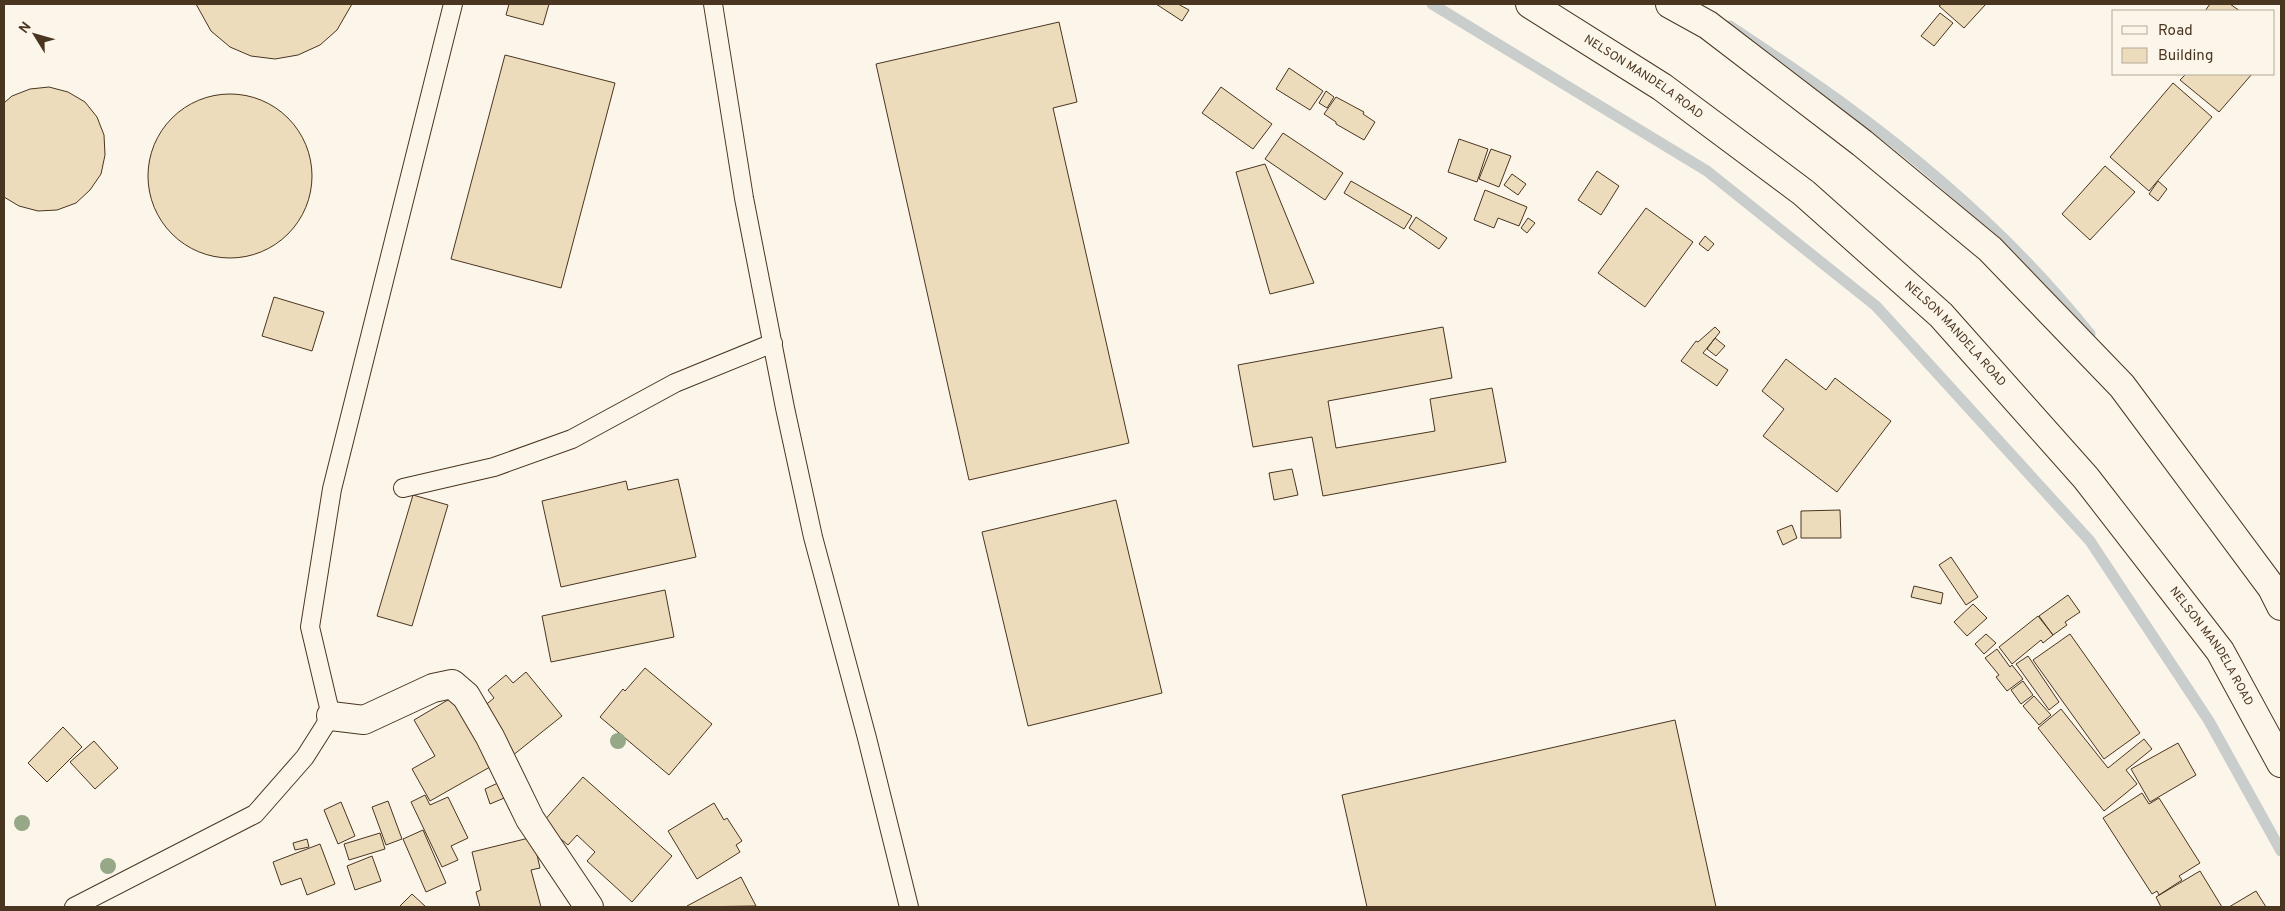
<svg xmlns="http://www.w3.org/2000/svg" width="2285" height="911" font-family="Overpass,sans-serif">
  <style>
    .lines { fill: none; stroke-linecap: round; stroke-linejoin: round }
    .stream { stroke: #c9cecd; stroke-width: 11 }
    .building { fill: #ecdcbc; stroke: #4a3520 }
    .service-casing { stroke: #4a3520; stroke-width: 20 }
    .minor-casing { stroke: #4a3520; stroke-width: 30 }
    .secondary-casing { stroke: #4a3520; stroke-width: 30 }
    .service { stroke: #fbf6e9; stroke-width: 18 }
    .minor { stroke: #fbf6e9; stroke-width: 28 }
    .secondary { stroke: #fbf6e9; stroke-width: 28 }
    .tree { fill: #96a887 }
    .labels { text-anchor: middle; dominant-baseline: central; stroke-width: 4; stroke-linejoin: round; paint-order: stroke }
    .street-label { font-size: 12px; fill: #4a3520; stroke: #fbf6e9 }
  </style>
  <rect width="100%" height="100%" fill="#fbf6e9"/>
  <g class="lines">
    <path class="stream" d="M 1432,4 L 1707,171 L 1876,306 L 2090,541 L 2209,721 L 2281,851
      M 1730,26 C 1769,52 1808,78 1845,105 C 1935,171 2021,247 2090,334"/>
  </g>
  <path class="building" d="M 196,4 L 352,4 L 337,30 L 320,45 L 298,55 L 275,59 L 251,56 L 230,47 L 211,31 Z
    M 509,4 L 549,4 L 543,25 L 506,15 Z
    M 1156,4 L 1178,4 L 1189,10 L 1182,21 Z
    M 1942,4 L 1986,4 L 1964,28 L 1939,6 Z
    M 2210,4 L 2230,4 L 2240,11 L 2205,11 Z
    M 1940,13 L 1953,23 L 1934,46 L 1921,36 Z
    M 1059,22 L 1077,102 L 1053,108 L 1129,443 L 969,480 L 876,64 Z
    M 505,55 L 615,83 L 561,288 L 451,259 Z
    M 1289,68 L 1323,91 L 1310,110 L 1276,89 Z
    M 2186,74 L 2252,74 L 2219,112 L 2180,80 Z
    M 2173,83 L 2212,117 L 2149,191 L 2110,157 Z
    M 49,87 L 68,92 L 85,102 L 97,117 L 104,135 L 105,155 L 101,174 L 90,190 L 76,203 L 57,210 L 38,211 L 19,206 L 4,197 L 4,103 L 12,96 L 30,89 Z
    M 1221,87 L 1272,124 L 1253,149 L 1202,113 Z
    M 1326,91 L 1334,97 L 1327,108 L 1319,103 Z
    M148 176a82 82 0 1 1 164 0a82 82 0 1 1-164 0Z
    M 1336,97 L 1364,112 L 1363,114 L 1375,122 L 1364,140 L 1336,124 L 1336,122 L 1324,114 Z
    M 1283,133 L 1343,173 L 1325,200 L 1265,159 Z
    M 1459,139 L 1488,149 L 1477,182 L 1448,172 Z
    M 1491,149 L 1511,156 L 1499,187 L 1479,179 Z
    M 1265,164 L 1314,283 L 1270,294 L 1236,172 Z
    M 2105,166 L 2135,192 L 2090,240 L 2062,214 Z
    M 1597,171 L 1619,186 L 1601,215 L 1578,200 Z
    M 1512,174 L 1526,184 L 1518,195 L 1504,185 Z
    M 1351,181 L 1412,216 L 1404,229 L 1344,193 Z
    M 2158,181 L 2167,189 L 2158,201 L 2149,194 Z
    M 1485,190 L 1527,207 L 1519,226 L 1498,218 L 1494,228 L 1474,220 Z
    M 1646,208 L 1693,242 L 1645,307 L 1598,273 Z
    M 1416,217 L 1447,238 L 1439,249 L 1409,228 Z
    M 1528,218 L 1535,223 L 1527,233 L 1521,228 Z
    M 1705,236 L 1714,244 L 1708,251 L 1699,244 Z
    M 274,297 L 324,312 L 312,351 L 262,336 Z
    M 1443,327 L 1452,378 L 1328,401 L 1336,448 L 1435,431 L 1430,399 L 1492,388 L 1506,462 L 1323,496 L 1312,437 L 1253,447 L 1238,365 Z
    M 1715,327 L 1720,332 L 1703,353 L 1728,370 L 1717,386 L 1681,361 L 1696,341 L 1698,342 Z
    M 1715,338 L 1725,346 L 1716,356 L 1707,349 Z
    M 1786,359 L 1826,390 L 1835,378 L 1891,421 L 1837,492 L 1763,436 L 1784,409 L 1762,391 Z
    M 1292,469 L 1298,495 L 1274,500 L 1269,473 Z
    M 678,479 L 696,557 L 561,587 L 542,501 L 626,481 L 628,490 Z
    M 413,495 L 448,505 L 412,626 L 377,616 Z
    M 1116,500 L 1162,693 L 1028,726 L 982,532 Z
    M 1840,510 L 1841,538 L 1801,538 L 1801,511 Z
    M 1792,525 L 1797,538 L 1783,545 L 1777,531 Z
    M 1951,557 L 1978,597 L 1966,605 L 1939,565 Z
    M 1914,586 L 1943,593 L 1941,604 L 1911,597 Z
    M 665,590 L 674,637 L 551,662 L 542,616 Z
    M 2068,595 L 2080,612 L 2065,622 L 2067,625 L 2053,635 L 2039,616 Z
    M 1973,604 L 1987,618 L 1967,636 L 1954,622 Z
    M 2038,616 L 2053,635 L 2043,643 L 2041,640 L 2012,664 L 1999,647 Z
    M 1986,634 L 1996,643 L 1984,654 L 1975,644 Z
    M 2070,634 L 2140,733 L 2104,759 L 2033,660 Z
    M 1997,649 L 2010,667 L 2012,665 L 2023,679 L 2007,691 L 1996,677 L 1999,675 L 1985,658 Z
    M 2028,656 L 2059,702 L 2049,710 L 2016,664 Z
    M 645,668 L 712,724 L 669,775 L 600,717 L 623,689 L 625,691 Z
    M 526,672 L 562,716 L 512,756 L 477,712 L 494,698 L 488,690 L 506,675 L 513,683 Z
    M 2023,681 L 2033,695 L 2021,704 L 2011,690 Z
    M 458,694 L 497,763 L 430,801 L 412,769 L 435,756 L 414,720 Z
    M 2034,696 L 2051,715 L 2039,725 L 2023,706 Z
    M 2061,709 L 2108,768 L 2144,739 L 2152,749 L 2126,770 L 2137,784 L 2104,811 L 2038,728 Z
    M 1675,720 L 1716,907 L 1367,907 L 1342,795 Z
    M 63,727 L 82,747 L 47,782 L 28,763 Z
    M 94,741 L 118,768 L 95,789 L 70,762 Z
    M 2178,743 L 2196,775 L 2150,802 L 2131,769 Z
    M 583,777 L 672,856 L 632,902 L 587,861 L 595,852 L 577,835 L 568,845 L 542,823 Z
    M 502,781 L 509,796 L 490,804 L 485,789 Z
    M 2142,793 L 2149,804 L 2159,798 L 2200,863 L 2179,876 L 2182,880 L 2159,895 L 2157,891 L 2152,894 L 2103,818 Z
    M 425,795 L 430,805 L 448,797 L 468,838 L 451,846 L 458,860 L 442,867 L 411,802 Z
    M 388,801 L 402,839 L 386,845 L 372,807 Z
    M 341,802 L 355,836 L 338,844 L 324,810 Z
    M 714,803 L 724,820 L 727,818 L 742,841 L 736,845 L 740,852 L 697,879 L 668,831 Z
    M 423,830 L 446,883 L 426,892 L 403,839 Z
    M 380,833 L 385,849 L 349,860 L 344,844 Z
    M 533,837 L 540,868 L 531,870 L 541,907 L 480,907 L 476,892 L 481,890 L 472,852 Z
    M 307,839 L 309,847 L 295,850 L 293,843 Z
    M 320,844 L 335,884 L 307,895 L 301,878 L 281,885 L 273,862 Z
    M 372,856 L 381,881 L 355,890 L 347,866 Z
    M 2200,871 L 2222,907 L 2161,907 L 2156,897 Z
    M 741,877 L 756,906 L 688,907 L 687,906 Z
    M 2256,891 L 2266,907 L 2229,907 Z
    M 412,894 L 426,907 L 399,907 Z"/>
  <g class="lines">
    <defs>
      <path id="service" d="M 713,4 L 744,198 L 785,408 L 813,537 L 867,738 L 909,907
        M 403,488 L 494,467 L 572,439 L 675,383 L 773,343
        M 74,907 L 255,814 L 305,757 L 331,716 L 310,627 L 332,489 L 453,4"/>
      <path id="minor" d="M 331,716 L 364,720 L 433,688 L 452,684 L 466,696 L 490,737 L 530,819 L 589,907"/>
      <g id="secondary">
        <path id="s1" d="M 1530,4 L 1662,87 L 1804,193 L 1941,315 L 2086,478 L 2220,651 L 2281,763"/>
        <path d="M 1670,4 L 1708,25 L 1862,143 L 1990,249 L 2122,386 L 2272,588 L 2281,606"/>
      </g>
    </defs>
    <use href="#service" class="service-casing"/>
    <use href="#minor" class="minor-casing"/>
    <use href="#secondary" class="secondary-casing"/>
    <use href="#service" class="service"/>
    <use href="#minor" class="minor"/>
    <use href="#secondary" class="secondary"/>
  </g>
  <g class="tree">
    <circle cx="618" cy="741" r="8"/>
    <circle cx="22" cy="823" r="8"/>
    <circle cx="108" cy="866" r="8"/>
  </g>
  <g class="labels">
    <g class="street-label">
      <text stroke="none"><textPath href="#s1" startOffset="135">NELSON MANDELA ROAD</textPath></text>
      <text stroke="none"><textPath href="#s1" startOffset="540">NELSON MANDELA ROAD</textPath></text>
      <text stroke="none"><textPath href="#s1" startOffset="945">NELSON MANDELA ROAD</textPath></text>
    </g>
  </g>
  <rect width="2285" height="911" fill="none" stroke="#4a3520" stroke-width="10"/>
  <rect x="2112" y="10" width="162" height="65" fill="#fbf6e9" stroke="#b4a999"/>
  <rect x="2122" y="26" width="25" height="8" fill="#fbf6e9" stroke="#b4a999"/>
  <text x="2158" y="35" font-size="15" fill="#4a3520">Road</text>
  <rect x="2122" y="48" width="25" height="15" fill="#ecdcbc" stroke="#b4a999"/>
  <text x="2158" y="60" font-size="15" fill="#4a3520">Building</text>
  <g transform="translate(35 35) rotate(307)" stroke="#fbf6e9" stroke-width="4" paint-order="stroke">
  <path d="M0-4L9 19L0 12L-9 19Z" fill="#4a3520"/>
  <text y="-8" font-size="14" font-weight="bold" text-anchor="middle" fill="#4a3520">N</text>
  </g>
</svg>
